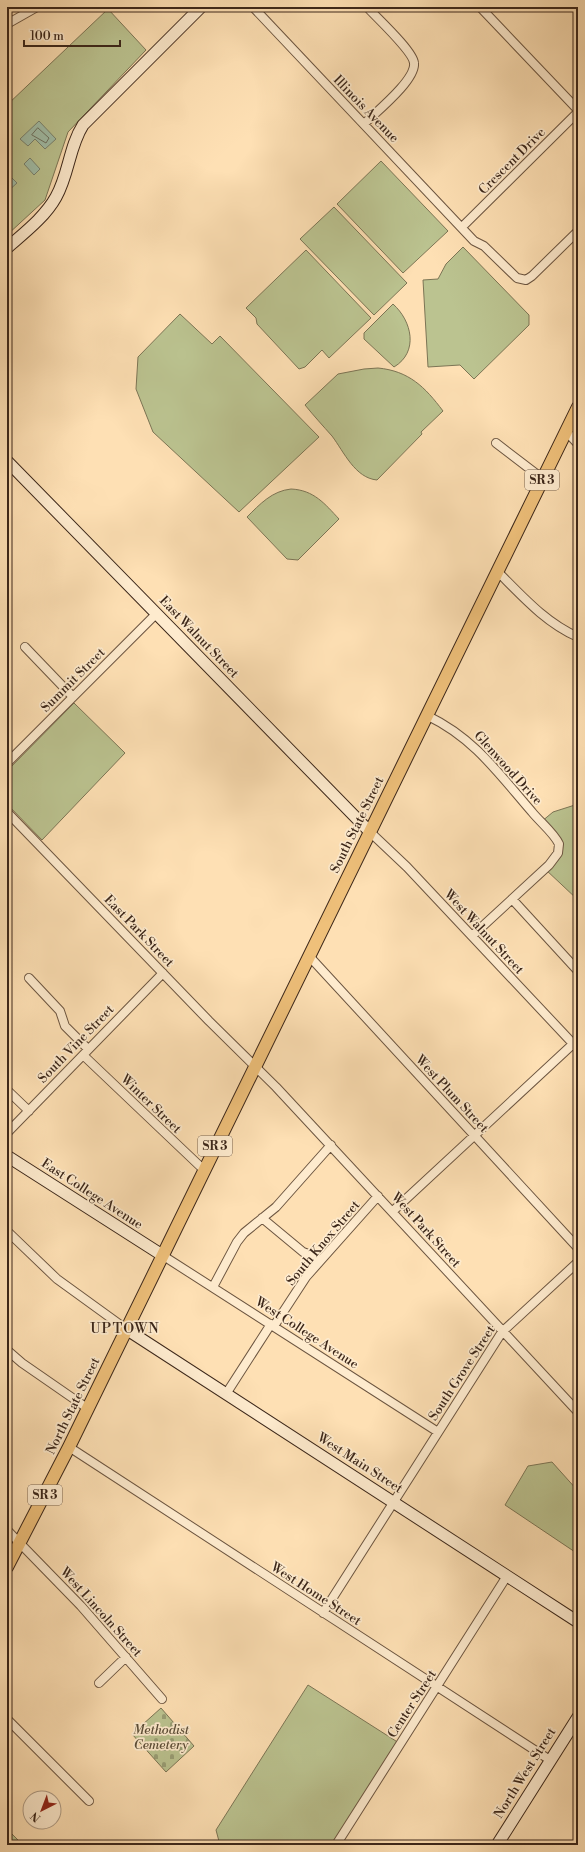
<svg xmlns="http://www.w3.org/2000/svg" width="585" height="1852" font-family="'Libre Bodoni',serif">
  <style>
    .cemetery { fill: url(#cemetery-stones); stroke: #7c7555 }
    .park { fill: #bbc390; stroke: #7c7555 }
    .water { fill: #a1bea8; stroke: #79826f }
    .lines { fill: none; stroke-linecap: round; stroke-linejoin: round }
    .shore { stroke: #6e7261; stroke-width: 1 }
    .street-casing { stroke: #6c5540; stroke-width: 10 }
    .secondary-casing { stroke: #3c271a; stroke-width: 13 }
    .primary-casing { stroke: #3c271a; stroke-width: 14 }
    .street { stroke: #feebce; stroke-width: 8 }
    .secondary { stroke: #feebce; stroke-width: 11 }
    .primary { stroke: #efc07a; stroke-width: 12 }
    .labels { text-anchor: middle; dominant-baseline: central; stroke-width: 3.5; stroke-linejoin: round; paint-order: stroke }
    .shield { fill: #feebce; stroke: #766250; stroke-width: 1 }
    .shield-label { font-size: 12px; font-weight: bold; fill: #3c271a }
    .street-label { font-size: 13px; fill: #3c271a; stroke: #feebce }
    .park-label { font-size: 13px; font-style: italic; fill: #5c4e38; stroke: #feebce }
    .neighbourhood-label { font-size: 14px; letter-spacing: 1px; fill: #3c271a; stroke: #feebce }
  </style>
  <defs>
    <pattern id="cemetery-stones" width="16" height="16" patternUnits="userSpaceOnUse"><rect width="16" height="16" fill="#bbc390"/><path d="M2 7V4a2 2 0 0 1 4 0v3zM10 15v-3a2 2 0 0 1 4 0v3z" fill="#999e75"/></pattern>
  </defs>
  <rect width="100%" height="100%" fill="#fee0b4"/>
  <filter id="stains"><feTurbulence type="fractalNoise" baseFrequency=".005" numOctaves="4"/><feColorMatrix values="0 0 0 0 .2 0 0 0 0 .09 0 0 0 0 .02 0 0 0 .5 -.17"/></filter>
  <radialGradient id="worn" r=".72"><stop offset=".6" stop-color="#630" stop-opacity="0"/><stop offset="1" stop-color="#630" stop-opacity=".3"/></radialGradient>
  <path class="cemetery" d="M 161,1708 L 194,1746 L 166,1772 L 132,1734 Z"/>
  <path class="park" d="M 108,9 L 146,50 L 68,132 L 45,200 L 7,235 L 7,105 Z
    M 381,161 L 448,231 L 403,273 L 337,204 Z
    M 334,207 L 407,283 L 374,315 L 300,239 Z
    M 463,247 L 529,315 L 529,325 L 474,379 L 460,365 L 428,367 L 423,280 L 438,279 L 446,264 Z
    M 306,250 L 371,318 L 329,358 L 322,350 L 305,367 L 299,369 L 257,324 L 256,318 L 246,308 Z
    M 393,304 C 412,321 419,352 394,367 L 364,339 L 364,333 Z
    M 180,314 L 212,344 L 220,336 L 319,437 L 239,512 L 153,432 L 136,389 L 138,357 Z
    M 378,368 C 409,371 425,387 443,411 L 421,432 L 422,434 L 377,480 C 355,478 344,452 332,436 C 323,426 314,416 305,405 L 338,374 L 364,369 Z
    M 291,489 C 314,490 325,504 339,519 L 298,560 L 287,559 L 247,517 C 260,504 272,491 291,489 Z
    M 74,703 L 125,753 L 42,840 L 7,804 L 7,771 Z
    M 578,804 L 578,900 L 545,869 L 559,848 L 541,822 L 553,812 Z
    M 552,1462 L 578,1491 L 578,1554 L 505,1505 L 528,1466 Z
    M 308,1685 L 399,1743 L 334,1845 L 220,1845 L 216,1830 Z
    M 7,1829 L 23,1845 L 7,1845 Z"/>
  <path class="water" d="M 39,121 L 56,139 L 45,149 L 35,139 L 28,146 L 20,139 Z
    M 30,158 L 40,169 L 34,175 L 24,164 Z
    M 7,173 L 17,183 L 7,192 Z"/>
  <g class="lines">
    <path class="shore" d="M 38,128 L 49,138 L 46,143 L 32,135 Z"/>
    <defs>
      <path id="street" d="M 253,7 L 474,241 L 484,246 L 517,278 L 526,280 L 532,276 L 578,231
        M 480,7 L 578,110
        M 7,24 L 37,7
        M 364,124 C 376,112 416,80 414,63 C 413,51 377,18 367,7
        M 462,227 L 578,112
        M 566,431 L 578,444
        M 496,443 L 543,479
        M 498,572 C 523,597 546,623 578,637
        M 25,647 L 73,697
        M 428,716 C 474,738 499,774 532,812 C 540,822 554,833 559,844 L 558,853 L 549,865 L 472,936
        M 7,763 L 156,614
        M 7,812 L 209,1021 L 276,1087 L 578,1412
        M 370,832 L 407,867 L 578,1049
        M 512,899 L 578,971
        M 309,956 L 578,1248
        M 29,978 L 60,1011 L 65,1026 L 88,1049
        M 83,1055 L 204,1170
        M 7,1090 L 29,1111
        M 7,1133 L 163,973
        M 393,1211 L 573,1044
        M 262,1218 L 303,1252 L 311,1255 L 319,1262
        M 7,1231 L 57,1279 L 126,1329
        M 162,1255 L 438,1432
        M 213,1287 L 237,1242 L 244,1233 L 276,1207 L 331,1145
        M 274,1326 L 306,1277 L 378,1196
        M 7,1350 L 22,1363 L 87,1408
        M 226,1394 L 271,1324
        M 69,1447 L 550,1760
        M 7,1530 L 81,1606 L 162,1699
        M 323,1613 L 502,1332 L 578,1262
        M 99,1683 L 126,1657
        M 7,1719 L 89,1801
        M 336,1845 L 507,1576"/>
      <path id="secondary" d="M 7,248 C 24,233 45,217 56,197 C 69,174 69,147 83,125 L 201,7
        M 7,461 L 370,832
        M 7,1156 L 162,1255
        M 126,1329 L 578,1622
        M 497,1845 L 578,1717"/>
      <path id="primary" d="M 7,1567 L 69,1447 L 578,407"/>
    </defs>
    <use href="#street" class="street-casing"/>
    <use href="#secondary" class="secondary-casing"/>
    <use href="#primary" class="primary-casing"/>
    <use href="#street" class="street"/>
    <use href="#secondary" class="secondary"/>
    <use href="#primary" class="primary"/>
  </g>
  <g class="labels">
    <g class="shield">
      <rect x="525" y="470" width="34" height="20" rx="3"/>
      <rect x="198" y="1136" width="34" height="20" rx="3"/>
      <rect x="28" y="1485" width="34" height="20" rx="3"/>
    </g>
    <g class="shield-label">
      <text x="542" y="480">SR 3</text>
      <text x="215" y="1146">SR 3</text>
      <text x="45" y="1495">SR 3</text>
    </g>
    <g class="street-label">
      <text transform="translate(366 109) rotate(46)">Illinois Avenue</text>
      <text transform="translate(512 161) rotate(-45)">Crescent Drive</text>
      <text transform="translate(199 637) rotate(46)">East Walnut Street</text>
      <text transform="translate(73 680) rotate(-45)">Summit Street</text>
      <text transform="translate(508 768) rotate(48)">Glenwood Drive</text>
      <text transform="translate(357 825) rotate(-64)">South State Street</text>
      <text transform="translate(139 931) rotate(46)">East Park Street</text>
      <text transform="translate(484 932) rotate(47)">West Walnut Street</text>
      <text transform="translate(76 1044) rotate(-46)">South Vine Street</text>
      <text transform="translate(452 1094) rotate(47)">West Plum Street</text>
      <text transform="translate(151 1104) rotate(44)">Winter Street</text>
      <text transform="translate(92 1194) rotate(33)">East College Avenue</text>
      <text transform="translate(426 1230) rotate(48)">West Park Street</text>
      <text transform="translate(323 1243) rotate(-50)">South Knox Street</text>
      <text transform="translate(307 1333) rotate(33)">West College Avenue</text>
      <text transform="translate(462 1373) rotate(-57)">South Grove Street</text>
      <text transform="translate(73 1406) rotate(-64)">North State Street</text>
      <text transform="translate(360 1463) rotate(33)">West Main Street</text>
      <text transform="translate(316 1594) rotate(33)">West Home Street</text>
      <text transform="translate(101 1612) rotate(48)">West Lincoln Street</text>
      <text transform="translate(412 1704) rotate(-57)">Center Street</text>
      <text transform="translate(525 1773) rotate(-58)">North West Street</text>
    </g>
    <g class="park-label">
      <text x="161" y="1730">Methodist<tspan x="161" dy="15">Cemetery</tspan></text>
    </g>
    <g class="neighbourhood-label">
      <text x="125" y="1329">UPTOWN</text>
    </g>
  </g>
  <rect width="585" height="1852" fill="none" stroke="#fee0b4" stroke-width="24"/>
  <rect x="8" y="8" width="569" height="1836" fill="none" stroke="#3c271a" stroke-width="2"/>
  <rect x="12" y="12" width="561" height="1828" fill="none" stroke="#3c271a"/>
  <g transform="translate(42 1810) rotate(222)"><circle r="19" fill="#feebce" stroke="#b09d86"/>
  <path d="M0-3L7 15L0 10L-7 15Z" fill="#8f2418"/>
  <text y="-6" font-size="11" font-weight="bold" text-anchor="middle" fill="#3c271a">N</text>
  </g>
  <path d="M24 40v6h96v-6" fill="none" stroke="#3c271a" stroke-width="2"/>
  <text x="30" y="40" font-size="12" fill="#3c271a" stroke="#feebce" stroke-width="3" paint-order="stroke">100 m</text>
  <rect width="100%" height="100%" filter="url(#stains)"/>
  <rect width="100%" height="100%" fill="url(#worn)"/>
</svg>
